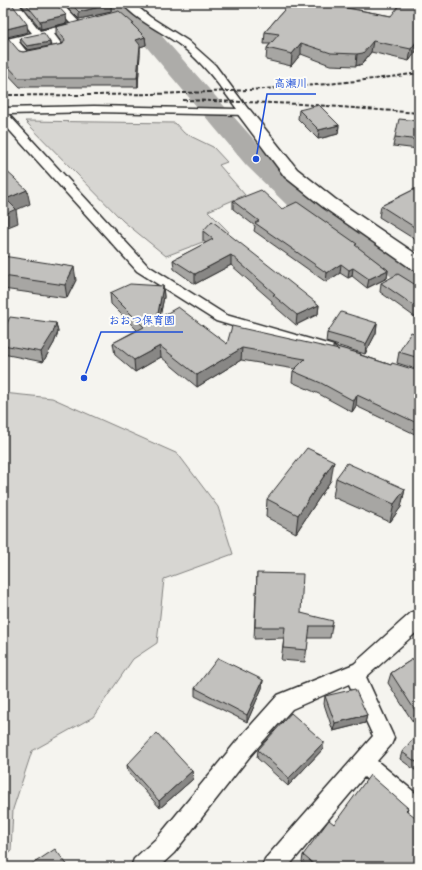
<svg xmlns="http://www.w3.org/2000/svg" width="422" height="870" font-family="'Shantell Sans','Klee One',sans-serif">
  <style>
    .green { fill: #d7d6d2; stroke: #81807e }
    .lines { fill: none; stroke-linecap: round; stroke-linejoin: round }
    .river { fill: #adaca9; fill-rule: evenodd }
    .street-casing { stroke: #2b2b2b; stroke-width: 3 }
    .secondary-casing { stroke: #2b2b2b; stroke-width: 3 }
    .street { fill: #fdfcf7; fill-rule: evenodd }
    .secondary { fill: #fdfcf7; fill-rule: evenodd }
    .rail { stroke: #2b2b2b; stroke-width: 2; stroke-dasharray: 4 2; stroke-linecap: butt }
    .wall { fill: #a7a6a3; stroke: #2b2b2b }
    .shaded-wall { fill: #888785; stroke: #2b2b2b }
    .building { fill: #c2c1be; stroke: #2b2b2b }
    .leader { fill: none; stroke: #1d4ed8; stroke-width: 1.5 }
    .callout-dot { fill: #1d4ed8; stroke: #fdfcf7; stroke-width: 1.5 }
    .callout-label { font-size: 11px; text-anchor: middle; font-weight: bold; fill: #1d4ed8; stroke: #fdfcf7; stroke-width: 4; stroke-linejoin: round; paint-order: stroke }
  </style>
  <rect width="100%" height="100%" fill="#f5f4ef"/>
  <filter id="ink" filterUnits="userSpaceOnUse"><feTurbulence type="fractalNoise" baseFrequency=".025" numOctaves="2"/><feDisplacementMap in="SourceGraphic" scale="8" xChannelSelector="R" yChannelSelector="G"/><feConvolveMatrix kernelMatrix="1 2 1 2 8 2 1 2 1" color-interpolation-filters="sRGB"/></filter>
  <g filter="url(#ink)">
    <path class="green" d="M 25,121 L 175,123 L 184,133 L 213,147 L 227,162 L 219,165 L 245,195 L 208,211 L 229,232 L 166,256 L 123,221 Z
      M 3,393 L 52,398 L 178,454 L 218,507 L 233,554 L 164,579 L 157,643 L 133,659 L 93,717 L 32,751 L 13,809 L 11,851 L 3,858 Z"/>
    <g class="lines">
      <path class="river" d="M 101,3 L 125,3 L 160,34 L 266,153 L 309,195 L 419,267 L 419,291 L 408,288 L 289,207 L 246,165 L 144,44 Z"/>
      <defs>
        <path id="street" d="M 8,3 L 18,3 L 40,31 L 71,24 L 51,3 L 61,3 L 83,26 L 81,28 L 54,34 L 65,49 L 64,51 L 25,59 L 21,58 L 10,44 L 3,46 L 3,40 L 32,33 ZM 45,36 L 53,47 L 27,52 L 19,42 Z
          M 122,3 L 133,3 L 150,17 L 188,41 L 215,65 L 251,113 L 249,115 L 94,112 L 8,114 L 147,265 L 226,315 L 334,346 L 336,350 L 334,354 L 329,355 L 216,321 L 137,271 L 3,123 L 3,108 L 94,106 L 237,109 C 220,86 203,62 180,45 C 161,31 137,21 122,3 Z
          M 419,610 L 419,630 L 366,677 L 394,738 L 391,745 L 377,761 L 419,796 L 419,821 L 411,818 L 364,777 L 288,867 L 262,867 L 265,859 L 373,736 L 349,684 L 292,709 L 250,756 L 174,853 L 159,867 L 131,867 L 134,859 L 158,837 L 236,742 L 278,695 L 354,664 L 412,612 Z"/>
        <path id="secondary" d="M 245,108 L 250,110 L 297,169 L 335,199 L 419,256 L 419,271 L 412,269 L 323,207 L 285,177 L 237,113 L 240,110 Z"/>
      </defs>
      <use href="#street" class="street-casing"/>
      <use href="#secondary" class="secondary-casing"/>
      <use href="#street" class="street"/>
      <use href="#secondary" class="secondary"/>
      <path class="rail" d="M 3,95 C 143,96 281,93 419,73
        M 183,100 L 301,104 L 419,113"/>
    </g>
    <path class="wall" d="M 20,3 L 55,3 L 67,23 L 41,29 Z
      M 63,3 L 109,3 L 111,4 L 111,12 L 79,19 Z
      M 290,3 L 347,3 L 343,7 L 391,16 L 419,3 L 419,50 L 417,50 L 409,61 L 371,52 L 362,64 L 356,66 L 330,65 L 301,54 L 291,66 L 266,60 L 267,48 L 270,44 L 264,44 L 265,32 Z
      M 56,27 L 135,27 L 145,37 L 146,45 L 140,47 L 140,53 L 138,87 L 20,87 L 3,69 L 3,39 L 19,51 L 23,52 L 63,44 L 56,35 Z
      M 20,38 L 50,42 L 50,46 L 28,50 L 21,43 Z
      M 299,110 L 339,125 L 338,134 L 318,139 L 298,119 Z
      M 419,121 L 419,142 L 418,149 L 393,146 L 395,137 Z
      M 419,187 L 419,242 L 379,217 L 381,206 Z
      M 233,201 L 282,209 L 356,247 L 388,270 L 387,278 L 367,288 L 352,276 L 348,278 L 340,273 L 326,282 L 254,231 L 255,226 L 233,209 Z
      M 203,231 L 319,305 L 318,314 L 296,325 L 272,304 L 272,301 L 231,265 L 195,284 L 174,269 L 173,260 L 206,243 L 203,241 Z
      M 3,256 L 76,280 L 67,298 L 3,289 Z
      M 381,283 L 419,287 L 419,320 L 380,292 Z
      M 163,286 L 164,297 L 160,317 L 227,344 L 333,349 L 333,346 L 361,354 L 361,355 L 391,365 L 419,371 L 419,436 L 356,406 L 352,412 L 319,394 L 292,382 L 293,371 L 295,369 L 241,360 L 197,387 L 161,357 L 135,372 L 115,355 L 113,343 L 137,330 L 111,304 L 110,293 Z
      M 56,323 L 58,332 L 54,343 L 43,362 L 3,354 L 3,332 Z
      M 377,323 L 376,333 L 365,354 L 326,342 L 327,333 Z
      M 419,335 L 419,370 L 397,363 L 399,352 Z
      M 419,446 L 419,464 L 414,460 L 416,449 Z
      M 336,478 L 405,489 L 401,507 L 390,522 L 333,497 Z
      M 331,480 L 296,533 L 266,517 L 267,499 Z
      M 257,573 L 301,613 L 332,626 L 330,638 L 308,638 L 305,662 L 281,660 L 284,638 L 254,639 Z
      M 419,655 L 419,718 L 413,722 L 388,683 L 391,673 Z
      M 263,680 L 262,688 L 247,722 L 195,696 L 195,688 Z
      M 325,696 L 367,715 L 365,723 L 333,731 L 324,704 Z
      M 419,732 L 419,773 L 400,759 L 402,752 Z
      M 324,742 L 323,749 L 288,786 L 257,758 L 258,750 Z
      M 127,765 L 192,771 L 193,779 L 160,808 L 128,772 Z
      M 408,808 L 407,811 L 419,867 L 308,867 L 302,862 L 303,855 L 334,824 Z"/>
    <path class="shaded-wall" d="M 339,3 L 347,3 L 335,18 L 336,6 Z
      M 111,4 L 111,12 L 79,19 L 79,12 Z
      M 66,15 L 67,23 L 41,29 L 40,21 Z
      M 27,24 L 28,32 L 3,38 L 3,30 Z
      M 145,37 L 146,45 L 140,47 L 140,53 L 138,87 L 136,40 Z
      M 419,38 L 417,50 L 409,61 L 411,49 Z
      M 373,41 L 371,52 L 362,64 L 356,66 L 357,54 Z
      M 50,42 L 50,46 L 28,50 L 27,46 Z
      M 301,43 L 301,54 L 291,66 L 292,54 Z
      M 339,125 L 338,134 L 318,139 L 319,130 Z
      M 27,190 L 30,204 L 16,210 L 18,223 L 3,229 L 3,215 L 6,199 Z
      M 231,255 L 231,265 L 195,284 L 195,274 Z
      M 341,264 L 340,273 L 326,282 L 327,273 Z
      M 74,267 L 76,280 L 67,298 L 65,285 Z
      M 353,268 L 352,276 L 348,278 L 349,270 Z
      M 388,270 L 387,278 L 367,288 L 369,279 Z
      M 163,286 L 164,297 L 157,330 L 157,319 Z
      M 319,305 L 318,314 L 296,325 L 297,315 Z
      M 56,323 L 58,332 L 54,343 L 43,362 L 41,352 Z
      M 377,323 L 376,333 L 365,354 L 366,344 Z
      M 160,346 L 161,357 L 135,372 L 134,360 Z
      M 242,348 L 241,360 L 197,387 L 197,375 Z
      M 357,395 L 356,406 L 352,412 L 354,401 Z
      M 334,461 L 331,480 L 296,533 L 298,515 Z
      M 405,489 L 401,507 L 390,522 L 394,504 Z
      M 263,680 L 262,688 L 247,722 L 247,715 Z
      M 419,711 L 419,718 L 413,722 L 416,712 Z
      M 367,715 L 365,723 L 333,731 L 335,723 Z
      M 324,742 L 323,749 L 288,786 L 289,778 Z
      M 192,771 L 193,779 L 160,808 L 159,801 Z"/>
    <path class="building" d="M 3,3 L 11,3 L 27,24 L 3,30 Z
      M 25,3 L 55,3 L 66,15 L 40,21 Z
      M 70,3 L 109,3 L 111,4 L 79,12 Z
      M 290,3 L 339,3 L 336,6 L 391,16 L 401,3 L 419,3 L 419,38 L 411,49 L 373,41 L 363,53 L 357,54 L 331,53 L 301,43 L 292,54 L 267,48 L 279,34 L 265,32 Z
      M 119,11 L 134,24 L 132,24 L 145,37 L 136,40 L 140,45 L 137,78 L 19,78 L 3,61 L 3,39 L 8,38 L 19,51 L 23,52 L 63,44 L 65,40 L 56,27 Z
      M 44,33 L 50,42 L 27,46 L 20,38 Z
      M 319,105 L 339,125 L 319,130 L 299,110 Z
      M 399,119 L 419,121 L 419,140 L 395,137 Z
      M 3,168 L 27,190 L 6,199 L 16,209 L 3,215 Z
      M 419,187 L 419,230 L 381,206 Z
      M 261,190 L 282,209 L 297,202 L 357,244 L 355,245 L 388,270 L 369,279 L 353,268 L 349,270 L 341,264 L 327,273 L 255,223 L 259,221 L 233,201 Z
      M 212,221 L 319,305 L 297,315 L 273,295 L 275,294 L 231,255 L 195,274 L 173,260 L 213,239 L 203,231 Z
      M 3,256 L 74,267 L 65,285 L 3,276 Z
      M 398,274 L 419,287 L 419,309 L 381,283 Z
      M 130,284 L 163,286 L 157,319 L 178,307 L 227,344 L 232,326 L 339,350 L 333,346 L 361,354 L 360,355 L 391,365 L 392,363 L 419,371 L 419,424 L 357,395 L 354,401 L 321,383 L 293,371 L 305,359 L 242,348 L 197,375 L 160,346 L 134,360 L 113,343 L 144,327 L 110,293 Z
      M 341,312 L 377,323 L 366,344 L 327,333 Z
      M 10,317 L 56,323 L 53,333 L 41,352 L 3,345 L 3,332 Z
      M 411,332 L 419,335 L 419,358 L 399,352 Z
      M 419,446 L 419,451 L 416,449 Z
      M 307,448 L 334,461 L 298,515 L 267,499 Z
      M 347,463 L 405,489 L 394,504 L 336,478 Z
      M 257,573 L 303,574 L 301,613 L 333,621 L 332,626 L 310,626 L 307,650 L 283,648 L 285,627 L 255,627 Z
      M 419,655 L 419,711 L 416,712 L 391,673 Z
      M 218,658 L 263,680 L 247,715 L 195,688 Z
      M 355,689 L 367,715 L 335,723 L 325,696 Z
      M 291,713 L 324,742 L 289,778 L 258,750 Z
      M 419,732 L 419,764 L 402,752 Z
      M 157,733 L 192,771 L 159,801 L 127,765 Z
      M 370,775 L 408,808 L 406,810 L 419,820 L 419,867 L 317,867 L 303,855 L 329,820 L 334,824 Z
      M 55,849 L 69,867 L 28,867 Z"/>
  </g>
  <path class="leader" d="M256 159L267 94H316M84 378L101 332H183"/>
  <g class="callout-dot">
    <circle cx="256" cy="159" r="4"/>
    <circle cx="84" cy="378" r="4"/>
  </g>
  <g class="callout-label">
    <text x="291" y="87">高瀬川</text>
    <text x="142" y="324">おおつ保育園</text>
  </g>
  <rect width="422" height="870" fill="none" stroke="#fdfcf7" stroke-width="16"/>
  <rect x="8" y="8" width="406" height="854" fill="none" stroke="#2b2b2b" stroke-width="1.5" filter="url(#ink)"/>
</svg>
